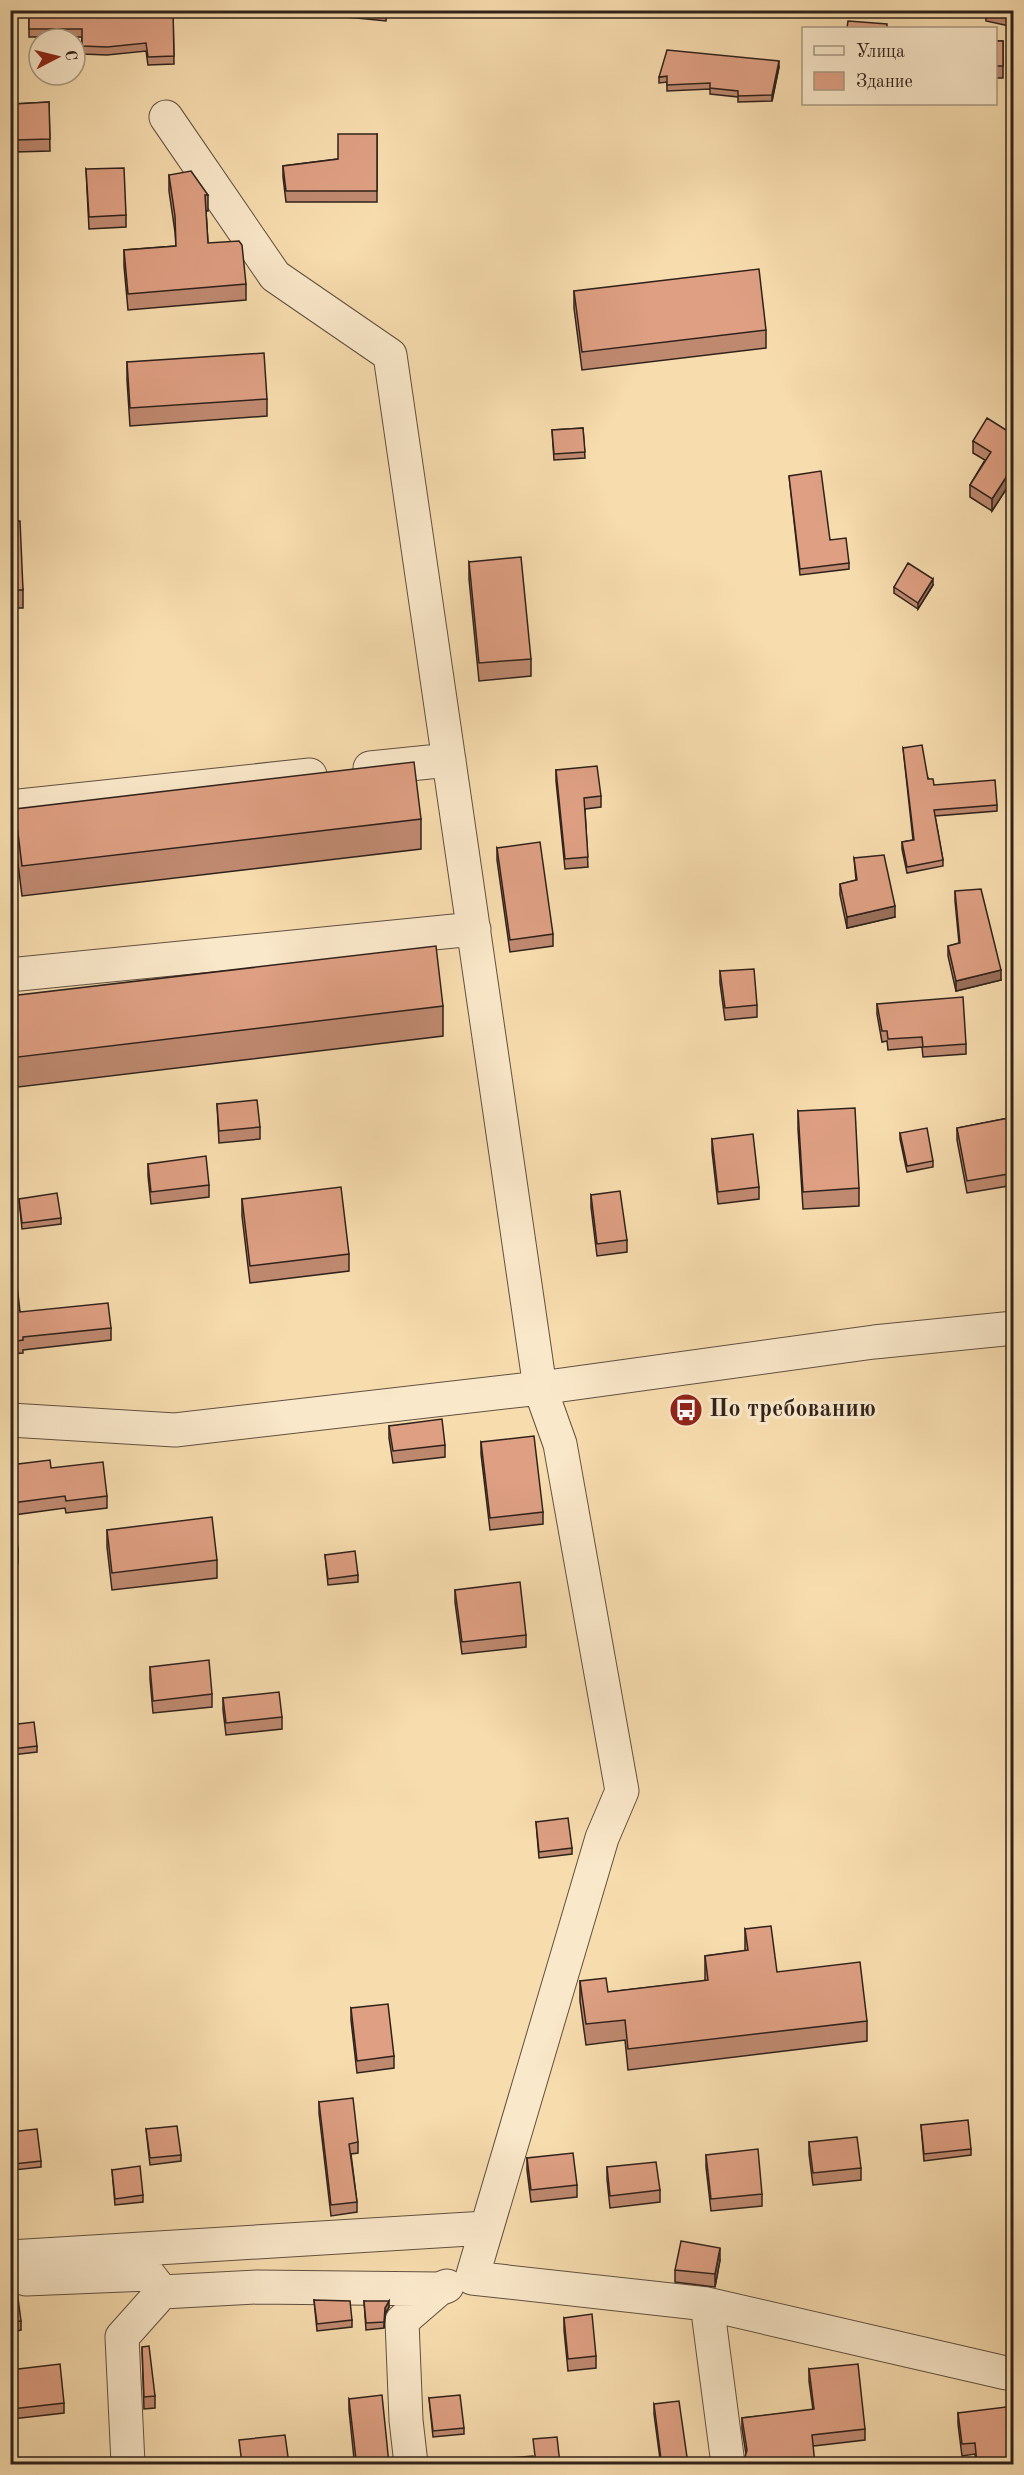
<svg xmlns="http://www.w3.org/2000/svg" width="1024" height="2475" font-family="'Old Standard TT',serif">
  <style>
    .lines { fill: none; stroke-linecap: round; stroke-linejoin: round }
    .minor-casing { stroke: #615040; stroke-width: 35 }
    .minor { stroke: #fae8ca; stroke-width: 33 }
    .wall { fill: #bf8970; stroke: #2f221b; stroke-width: 1.5 }
    .shaded-wall { fill: #9b6f5b; stroke: #2f221b; stroke-width: 1.5 }
    .building { fill: #de9f82; stroke: #2f221b; stroke-width: 1.5 }
    .labels { text-anchor: middle; dominant-baseline: central; stroke-width: 6; stroke-linejoin: round; paint-order: stroke }
    .poi-label { font-size: 24px; font-weight: bold; fill: #2f221b; stroke: #fae8ca; text-anchor: start }
  </style>
  <rect width="100%" height="100%" fill="#f7dcae"/>
  <filter id="stains"><feTurbulence type="fractalNoise" baseFrequency=".00333" numOctaves="4"/><feColorMatrix values="0 0 0 0 .2 0 0 0 0 .09 0 0 0 0 .02 0 0 0 .5 -.17"/></filter>
  <radialGradient id="worn" r=".72"><stop offset=".6" stop-color="#630" stop-opacity="0"/><stop offset="1" stop-color="#630" stop-opacity=".3"/></radialGradient>
  <g class="lines">
    <defs>
      <path id="minor" d="M 166,117 L 275,276 L 390,355 L 540,1388 L 560,1444 L 622,1791 L 602,1838 L 472,2278 L 707,2304 L 1006,2373 L 1014,2372
        M 370,768 L 449,760
        M 10,807 L 310,775
        M 19,974 L 474,929
        M 10,1420 L 175,1430 L 540,1388 L 874,1342 L 1014,1328
        M 10,2257 L 486,2228
        M 26,2279 L 148,2274 L 162,2292
        M 707,2304 L 728,2464
        M 128,2464 L 122,2337 L 162,2292 L 257,2287 L 439,2289
        M 411,2464 L 406,2420 L 402,2321 L 439,2289 L 447,2286"/>
    </defs>
    <use href="#minor" class="minor-casing"/>
    <use href="#minor" class="minor"/>
  </g>
  <path class="wall" d="M 29,10 L 173,10 L 174,64 L 148,65 L 146,51 L 107,55 L 82,54 L 82,37 L 29,37 Z
    M 337,10 L 387,10 L 386,21 L 337,16 Z
    M 545,10 L 563,10 L 546,13 Z
    M 985,10 L 1014,10 L 1014,27 L 986,21 Z
    M 996,41 L 1003,41 L 1003,78 L 996,78 Z
    M 779,67 L 772,101 L 738,102 L 738,97 L 710,94 L 710,89 L 667,91 L 667,82 L 659,83 L 659,77 Z
    M 49,102 L 50,151 L 15,152 L 14,104 Z
    M 377,134 L 377,202 L 286,202 L 283,177 L 283,166 L 338,159 Z
    M 86,169 L 126,215 L 126,227 L 89,229 Z
    M 169,175 L 208,195 L 208,211 L 206,211 L 208,243 L 246,284 L 246,300 L 128,310 L 124,266 L 124,250 L 176,246 L 175,232 L 169,191 Z
    M 574,291 L 766,330 L 766,348 L 582,370 L 574,308 Z
    M 127,362 L 267,399 L 267,416 L 130,426 L 127,380 Z
    M 583,428 L 585,458 L 554,460 L 552,430 Z
    M 1014,435 L 1014,477 L 992,511 L 970,497 L 970,485 L 985,460 L 973,453 L 973,441 Z
    M 789,476 L 830,540 L 849,563 L 849,569 L 800,575 Z
    M 10,521 L 23,590 L 23,608 L 10,608 Z
    M 469,562 L 531,659 L 531,676 L 479,681 L 469,579 Z
    M 933,585 L 918,609 L 894,593 L 894,587 Z
    M 903,748 L 934,785 L 997,805 L 997,811 L 935,816 L 943,860 L 943,866 L 907,873 L 902,849 L 902,842 L 913,840 Z
    M 556,770 L 601,796 L 601,807 L 585,809 L 588,867 L 565,869 L 556,781 Z
    M 15,809 L 421,819 L 421,849 L 22,896 L 15,840 Z
    M 497,848 L 553,934 L 553,946 L 510,952 L 497,860 Z
    M 854,858 L 895,917 L 847,928 L 840,895 L 840,884 L 856,880 Z
    M 955,891 L 1001,980 L 956,991 L 948,956 L 948,946 L 959,943 L 955,901 Z
    M 720,971 L 757,1005 L 757,1017 L 725,1020 L 720,983 Z
    M 10,996 L 443,1006 L 443,1036 L 10,1088 Z
    M 877,1004 L 966,1044 L 966,1054 L 923,1057 L 922,1047 L 888,1050 L 887,1041 L 882,1042 L 877,1014 Z
    M 217,1104 L 260,1127 L 260,1139 L 219,1143 Z
    M 798,1111 L 859,1188 L 859,1206 L 803,1209 L 798,1129 Z
    M 1014,1117 L 1014,1185 L 967,1193 L 957,1140 L 957,1128 Z
    M 900,1133 L 933,1161 L 933,1167 L 907,1172 L 900,1139 Z
    M 712,1139 L 759,1187 L 759,1199 L 718,1204 L 712,1151 Z
    M 148,1164 L 209,1185 L 209,1197 L 151,1204 L 148,1176 Z
    M 591,1195 L 627,1240 L 627,1252 L 597,1256 L 591,1207 Z
    M 19,1199 L 61,1218 L 61,1224 L 22,1229 Z
    M 242,1199 L 349,1254 L 349,1271 L 250,1283 L 242,1216 Z
    M 10,1277 L 20,1312 L 111,1328 L 111,1340 L 23,1350 L 23,1353 L 10,1354 Z
    M 389,1426 L 445,1445 L 445,1457 L 393,1463 L 389,1438 Z
    M 481,1442 L 543,1512 L 543,1524 L 490,1530 L 481,1454 Z
    M 10,1465 L 51,1468 L 107,1496 L 107,1508 L 66,1513 L 65,1508 L 14,1515 L 18,1551 L 18,1563 L 10,1564 Z
    M 107,1530 L 217,1560 L 217,1578 L 112,1590 L 107,1547 Z
    M 325,1555 L 358,1575 L 358,1582 L 328,1585 Z
    M 455,1590 L 526,1635 L 526,1647 L 462,1654 L 455,1602 Z
    M 150,1667 L 212,1694 L 212,1707 L 153,1713 L 150,1679 Z
    M 223,1698 L 282,1717 L 282,1729 L 226,1735 L 223,1710 Z
    M 10,1725 L 37,1746 L 37,1752 L 12,1755 L 10,1745 Z
    M 536,1822 L 572,1848 L 572,1854 L 539,1858 Z
    M 745,1929 L 777,1972 L 867,2021 L 867,2041 L 628,2070 L 625,2040 L 586,2045 L 580,2001 L 580,1981 L 608,1992 L 705,1981 L 705,1956 L 745,1951 Z
    M 351,2008 L 394,2056 L 394,2068 L 357,2073 L 351,2020 Z
    M 319,2102 L 358,2142 L 358,2153 L 351,2154 L 357,2202 L 357,2212 L 331,2216 L 319,2113 Z
    M 921,2125 L 971,2149 L 971,2155 L 924,2161 Z
    M 146,2129 L 181,2155 L 181,2161 L 150,2165 Z
    M 10,2132 L 41,2161 L 41,2167 L 14,2170 Z
    M 809,2142 L 861,2168 L 861,2180 L 813,2185 L 809,2154 Z
    M 706,2155 L 762,2194 L 762,2206 L 711,2211 L 706,2167 Z
    M 527,2158 L 577,2185 L 577,2197 L 531,2202 L 527,2170 Z
    M 607,2167 L 660,2190 L 660,2202 L 610,2208 L 607,2179 Z
    M 112,2170 L 143,2195 L 143,2202 L 115,2205 Z
    M 720,2260 L 715,2287 L 675,2282 L 675,2270 Z
    M 10,2292 L 21,2321 L 21,2330 L 10,2332 Z
    M 314,2300 L 352,2320 L 352,2327 L 317,2331 Z
    M 364,2301 L 389,2307 L 385,2314 L 384,2328 L 366,2330 Z
    M 564,2318 L 596,2356 L 596,2368 L 568,2371 L 564,2330 Z
    M 142,2347 L 155,2396 L 155,2408 L 144,2409 Z
    M 809,2369 L 865,2429 L 865,2440 L 746,2454 L 742,2429 L 742,2418 L 813,2410 L 809,2381 Z
    M 10,2370 L 64,2403 L 64,2413 L 12,2419 L 10,2415 Z
    M 429,2398 L 464,2428 L 464,2434 L 433,2437 Z
    M 349,2399 L 389,2464 L 348,2464 L 348,2460 L 354,2459 L 349,2410 Z
    M 654,2404 L 688,2464 L 660,2459 L 654,2414 Z
    M 958,2413 L 1014,2464 L 976,2464 L 975,2454 L 962,2456 L 958,2424 Z"/>
  <path class="shaded-wall" d="M 779,61 L 779,67 L 772,101 L 772,95 Z
    M 1014,465 L 1014,477 L 992,511 L 992,499 Z
    M 933,579 L 933,585 L 918,609 L 918,603 Z
    M 895,906 L 895,917 L 847,928 L 847,917 Z
    M 1001,970 L 1001,980 L 956,991 L 956,981 Z
    M 720,2248 L 720,2260 L 715,2287 L 715,2274 Z
    M 389,2301 L 389,2307 L 385,2314 L 384,2328 L 385,2308 Z"/>
  <path class="building" d="M 29,10 L 173,10 L 174,56 L 148,57 L 146,43 L 107,47 L 82,46 L 82,29 L 29,29 Z
    M 986,10 L 1014,10 L 1014,17 L 986,12 Z
    M 848,21 L 887,24 L 887,28 L 847,28 Z
    M 996,41 L 1003,41 L 1003,66 L 996,66 Z
    M 667,50 L 779,61 L 772,95 L 738,96 L 738,91 L 710,88 L 710,83 L 667,85 L 667,76 L 659,77 Z
    M 49,102 L 50,139 L 15,140 L 14,104 Z
    M 338,134 L 377,134 L 377,191 L 286,191 L 283,166 L 338,159 Z
    M 124,168 L 126,215 L 89,217 L 86,169 Z
    M 191,171 L 208,195 L 205,195 L 208,243 L 239,241 L 242,245 L 246,284 L 128,294 L 124,250 L 176,246 L 175,216 L 169,175 Z
    M 759,269 L 766,330 L 582,352 L 574,291 Z
    M 264,353 L 267,399 L 130,408 L 127,362 Z
    M 987,418 L 1014,435 L 1014,465 L 992,499 L 970,485 L 991,452 L 973,441 Z
    M 583,428 L 585,452 L 554,454 L 552,430 Z
    M 821,471 L 830,540 L 846,538 L 849,563 L 800,569 L 789,476 Z
    M 10,521 L 20,521 L 23,590 L 10,590 Z
    M 521,557 L 531,659 L 479,663 L 469,562 Z
    M 908,563 L 933,579 L 918,603 L 894,587 Z
    M 922,745 L 928,779 L 933,779 L 934,785 L 995,780 L 997,805 L 934,810 L 943,860 L 907,867 L 902,842 L 914,840 L 903,748 Z
    M 414,762 L 421,819 L 22,866 L 15,809 Z
    M 597,766 L 601,796 L 584,798 L 588,857 L 565,859 L 556,770 Z
    M 540,842 L 553,934 L 510,940 L 497,848 Z
    M 884,855 L 895,906 L 847,917 L 840,884 L 857,880 L 854,858 Z
    M 981,889 L 1001,970 L 956,981 L 948,946 L 960,943 L 955,891 Z
    M 436,946 L 443,1006 L 10,1058 L 10,996 Z
    M 754,969 L 757,1005 L 725,1008 L 720,971 Z
    M 963,997 L 966,1044 L 923,1047 L 922,1037 L 888,1039 L 887,1031 L 882,1031 L 877,1004 Z
    M 257,1100 L 260,1127 L 219,1131 L 217,1104 Z
    M 855,1108 L 859,1188 L 803,1192 L 798,1111 Z
    M 1014,1117 L 1014,1173 L 967,1181 L 957,1128 Z
    M 927,1128 L 933,1161 L 907,1166 L 900,1133 Z
    M 753,1134 L 759,1187 L 718,1192 L 712,1139 Z
    M 206,1156 L 209,1185 L 151,1192 L 148,1164 Z
    M 341,1187 L 349,1254 L 250,1266 L 242,1199 Z
    M 620,1191 L 627,1240 L 597,1244 L 591,1195 Z
    M 57,1193 L 61,1218 L 22,1223 L 19,1199 Z
    M 16,1276 L 20,1312 L 108,1303 L 111,1328 L 23,1337 L 23,1340 L 10,1342 L 10,1277 Z
    M 442,1419 L 445,1445 L 393,1451 L 389,1426 Z
    M 534,1436 L 543,1512 L 490,1518 L 481,1442 Z
    M 50,1460 L 51,1468 L 103,1462 L 107,1496 L 66,1501 L 65,1496 L 12,1503 L 18,1551 L 10,1552 L 10,1465 Z
    M 212,1517 L 217,1560 L 112,1573 L 107,1530 Z
    M 355,1551 L 358,1575 L 328,1579 L 325,1555 Z
    M 520,1582 L 526,1635 L 462,1642 L 455,1590 Z
    M 209,1660 L 212,1694 L 153,1701 L 150,1667 Z
    M 279,1692 L 282,1717 L 226,1723 L 223,1698 Z
    M 34,1722 L 37,1746 L 12,1749 L 10,1725 Z
    M 568,1818 L 572,1848 L 539,1852 L 536,1822 Z
    M 771,1926 L 777,1972 L 860,1962 L 867,2021 L 628,2049 L 625,2020 L 586,2024 L 580,1981 L 606,1978 L 608,1992 L 708,1980 L 705,1956 L 748,1950 L 745,1929 Z
    M 388,2004 L 394,2056 L 357,2061 L 351,2008 Z
    M 353,2098 L 358,2142 L 349,2144 L 357,2202 L 331,2205 L 319,2102 Z
    M 968,2120 L 971,2149 L 924,2154 L 921,2125 Z
    M 177,2126 L 181,2155 L 150,2158 L 146,2129 Z
    M 37,2129 L 41,2161 L 14,2164 L 10,2132 Z
    M 857,2137 L 861,2168 L 813,2173 L 809,2142 Z
    M 758,2149 L 762,2194 L 711,2199 L 706,2155 Z
    M 573,2153 L 577,2185 L 531,2190 L 527,2158 Z
    M 656,2162 L 660,2190 L 610,2196 L 607,2167 Z
    M 140,2166 L 143,2195 L 115,2199 L 112,2170 Z
    M 681,2241 L 720,2248 L 715,2274 L 675,2270 Z
    M 17,2291 L 21,2321 L 10,2322 L 10,2292 Z
    M 314,2300 L 350,2301 L 352,2320 L 317,2324 Z
    M 364,2301 L 389,2301 L 385,2308 L 384,2322 L 366,2323 Z
    M 592,2314 L 596,2356 L 568,2359 L 564,2318 Z
    M 149,2346 L 155,2396 L 144,2397 L 142,2347 Z
    M 60,2364 L 64,2403 L 12,2409 L 10,2405 L 10,2370 Z
    M 858,2364 L 865,2429 L 812,2435 L 815,2464 L 743,2464 L 747,2450 L 742,2418 L 814,2409 L 809,2369 Z
    M 382,2395 L 389,2464 L 348,2464 L 348,2460 L 356,2459 L 349,2399 Z
    M 460,2395 L 464,2428 L 433,2431 L 429,2398 Z
    M 679,2401 L 688,2464 L 650,2464 L 649,2460 L 661,2459 L 654,2404 Z
    M 1014,2406 L 1014,2464 L 977,2464 L 975,2443 L 962,2444 L 958,2413 Z
    M 285,2435 L 289,2464 L 242,2464 L 239,2440 Z
    M 557,2437 L 560,2464 L 536,2464 L 533,2439 Z
    M 533,2456 L 534,2464 L 509,2464 L 508,2458 Z"/>
  <defs>
    <symbol id="bus-disc" viewBox="-11 -11 22 22"><circle r="9.5" fill="#8f2418" stroke="#fae8ca"/><path d="M-5-6H5V4H4V6H2V4H-2V6H-4V4H-5ZM-3.5-4V0h7V-4ZM-3.5 1.2v1.5H-2V1.2ZM2 1.2v1.5H3.5V1.2Z" fill="#fff"/></symbol>
  </defs>
  <g fill-rule="evenodd">
    <use href="#bus-disc" x="667" y="1391" width="38" height="38"/>
  </g>
  <g class="labels">
    <g class="poi-label">
      <text x="709" y="1410">По требованию</text>
    </g>
  </g>
  <rect width="1024" height="2475" fill="none" stroke="#f7dcae" stroke-width="36"/>
  <rect x="12" y="12" width="1000" height="2451" fill="none" stroke="#2f221b" stroke-width="3"/>
  <rect x="18" y="18" width="988" height="2439" fill="none" stroke="#2f221b" stroke-width="1.5"/>
  <rect x="802" y="27" width="195" height="78" fill="#fae8ca" stroke="#a99984" stroke-width="1.5"/>
  <rect x="814" y="46" width="30" height="9" fill="#fae8ca" stroke="#a99984" stroke-width="1.5"/>
  <text x="856" y="57" font-size="18" fill="#2f221b">Улица</text>
  <rect x="814" y="72" width="30" height="18" fill="#de9f82" stroke="#a99984" stroke-width="1.5"/>
  <text x="856" y="87" font-size="18" fill="#2f221b">Здание</text>
  <g transform="translate(57 57) rotate(83)"><circle r="28" fill="#fae8ca" stroke="#a99984" stroke-width="1.5"/>
  <path d="M0-4.5L10 22L0 15L-10 22Z" fill="#8f2418"/>
  <text y="-9" font-size="16" font-weight="bold" text-anchor="middle" fill="#2f221b">С</text>
  </g>
  <rect width="100%" height="100%" filter="url(#stains)"/>
  <rect width="100%" height="100%" fill="url(#worn)"/>
</svg>
